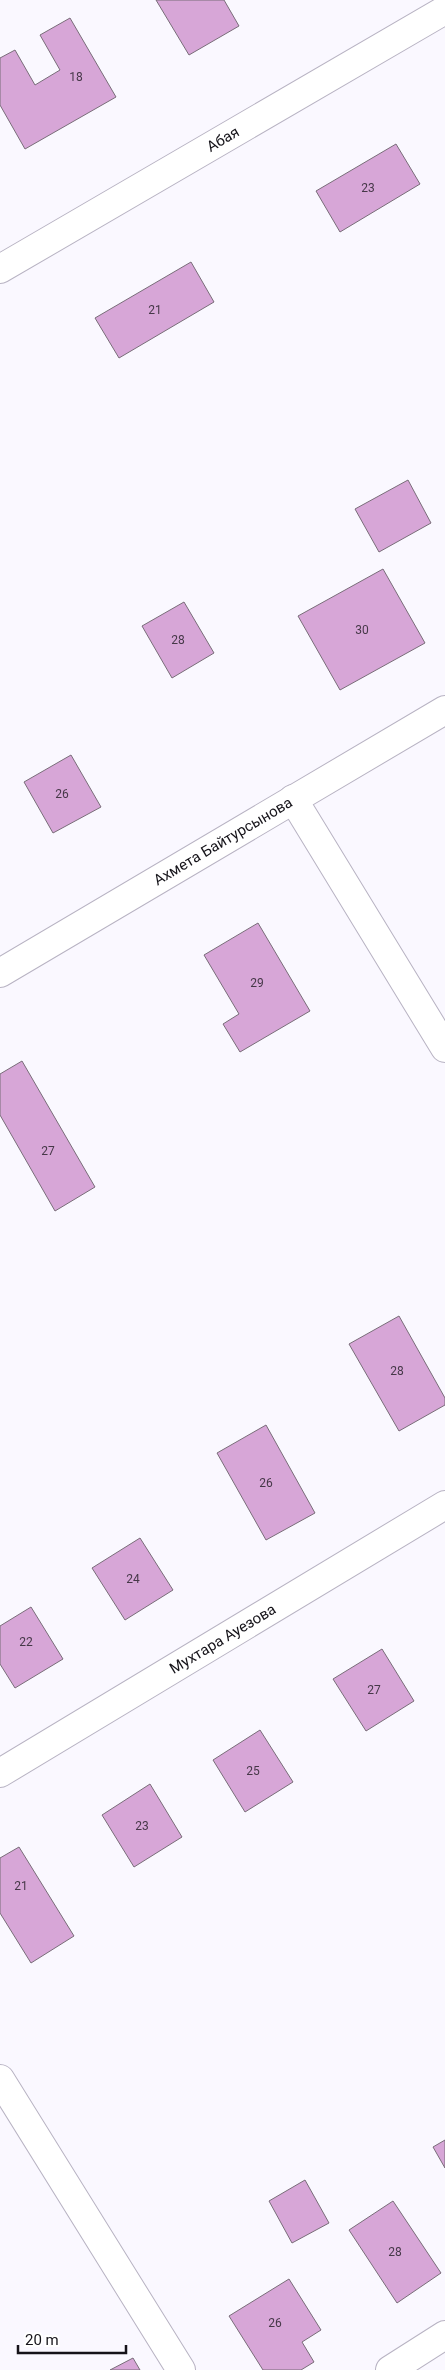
<svg xmlns="http://www.w3.org/2000/svg" width="445" height="2370" font-family="Roboto,sans-serif">
  <style>
    .building { fill: #d7a6d7; stroke: #796d79 }
    .lines { fill: none; stroke-linecap: round; stroke-linejoin: round }
    .street-casing { stroke: #b8b3c3; stroke-width: 30 }
    .street { stroke: #fff; stroke-width: 28 }
    .labels { text-anchor: middle; dominant-baseline: central; stroke-width: 4.5; stroke-linejoin: round; paint-order: stroke }
    .number-label { font-size: 12px; fill: #463848 }
    .street-label { font-size: 15px; fill: #151319; stroke: #fff }
  </style>
  <rect width="100%" height="100%" fill="#faf8ff"/>
  <path class="building" d="M 156,0 L 224,0 L 239,26 L 189,55 Z
    M 70,18 L 116,97 L 25,149 L 0,105 L 0,58 L 15,50 L 35,85 L 60,70 L 40,35 Z
    M 396,144 L 420,184 L 340,232 L 316,191 Z
    M 191,262 L 214,302 L 119,358 L 95,318 Z
    M 408,480 L 431,523 L 379,552 L 355,509 Z
    M 383,569 L 425,643 L 340,690 L 298,616 Z
    M 184,602 L 214,653 L 172,678 L 142,626 Z
    M 71,755 L 101,807 L 53,833 L 24,782 Z
    M 258,923 L 310,1011 L 240,1052 L 223,1024 L 239,1014 L 204,955 Z
    M 22,1061 L 95,1187 L 55,1211 L 0,1115 L 0,1074 Z
    M 399,1316 L 445,1398 L 445,1405 L 399,1431 L 349,1344 Z
    M 266,1425 L 315,1513 L 266,1540 L 217,1453 Z
    M 140,1538 L 173,1590 L 125,1620 L 92,1568 Z
    M 31,1607 L 63,1659 L 15,1688 L 0,1664 L 0,1626 Z
    M 382,1649 L 414,1701 L 366,1731 L 333,1679 Z
    M 260,1730 L 293,1782 L 245,1812 L 213,1760 Z
    M 150,1784 L 182,1837 L 134,1867 L 102,1815 Z
    M 19,1847 L 74,1936 L 31,1963 L 0,1913 L 0,1858 Z
    M 445,2140 L 445,2168 L 433,2147 Z
    M 305,2180 L 329,2223 L 292,2243 L 269,2201 Z
    M 393,2201 L 441,2273 L 397,2303 L 349,2230 Z
    M 289,2279 L 321,2330 L 302,2342 L 314,2362 L 301,2370 L 263,2370 L 229,2316 Z
    M 133,2358 L 140,2370 L 110,2370 Z"/>
  <g class="lines">
    <defs>
      <g id="street">
        <path id="s1" d="M 0,269 L 445,10"/>
        <path d="M 293,799 L 445,1048"/>
        <path id="s2" d="M 0,973 L 445,710"/>
        <path id="s3" d="M 0,1773 L 445,1505"/>
        <path d="M 0,2079 L 181,2370"/>
        <path d="M 390,2370 L 445,2335"/>
      </g>
    </defs>
    <use href="#street" class="street-casing"/>
    <use href="#street" class="street"/>
  </g>
  <g class="labels">
    <g class="number-label">
      <text x="76" y="77">18</text>
      <text x="368" y="188">23</text>
      <text x="155" y="310">21</text>
      <text x="362" y="630">30</text>
      <text x="178" y="640">28</text>
      <text x="62" y="794">26</text>
      <text x="257" y="983">29</text>
      <text x="48" y="1151">27</text>
      <text x="397" y="1371">28</text>
      <text x="266" y="1483">26</text>
      <text x="133" y="1579">24</text>
      <text x="26" y="1642">22</text>
      <text x="374" y="1690">27</text>
      <text x="253" y="1771">25</text>
      <text x="142" y="1826">23</text>
      <text x="21" y="1886">21</text>
      <text x="395" y="2252">28</text>
      <text x="275" y="2323">26</text>
    </g>
    <g class="street-label">
      <text stroke="none"><textPath href="#s1" startOffset="258">Абая</textPath></text>
      <text stroke="none"><textPath href="#s2" startOffset="259">Ахмета Байтурсынова</textPath></text>
      <text stroke="none"><textPath href="#s3" startOffset="260">Мухтара Ауезова</textPath></text>
    </g>
  </g>
  <path d="M18 2345v8h108v-8" fill="none" stroke="#151319" stroke-width="2.5"/>
  <text x="25" y="2345" font-size="15" fill="#151319" stroke="#ffffff" stroke-width="4" paint-order="stroke">20 m</text>
</svg>
